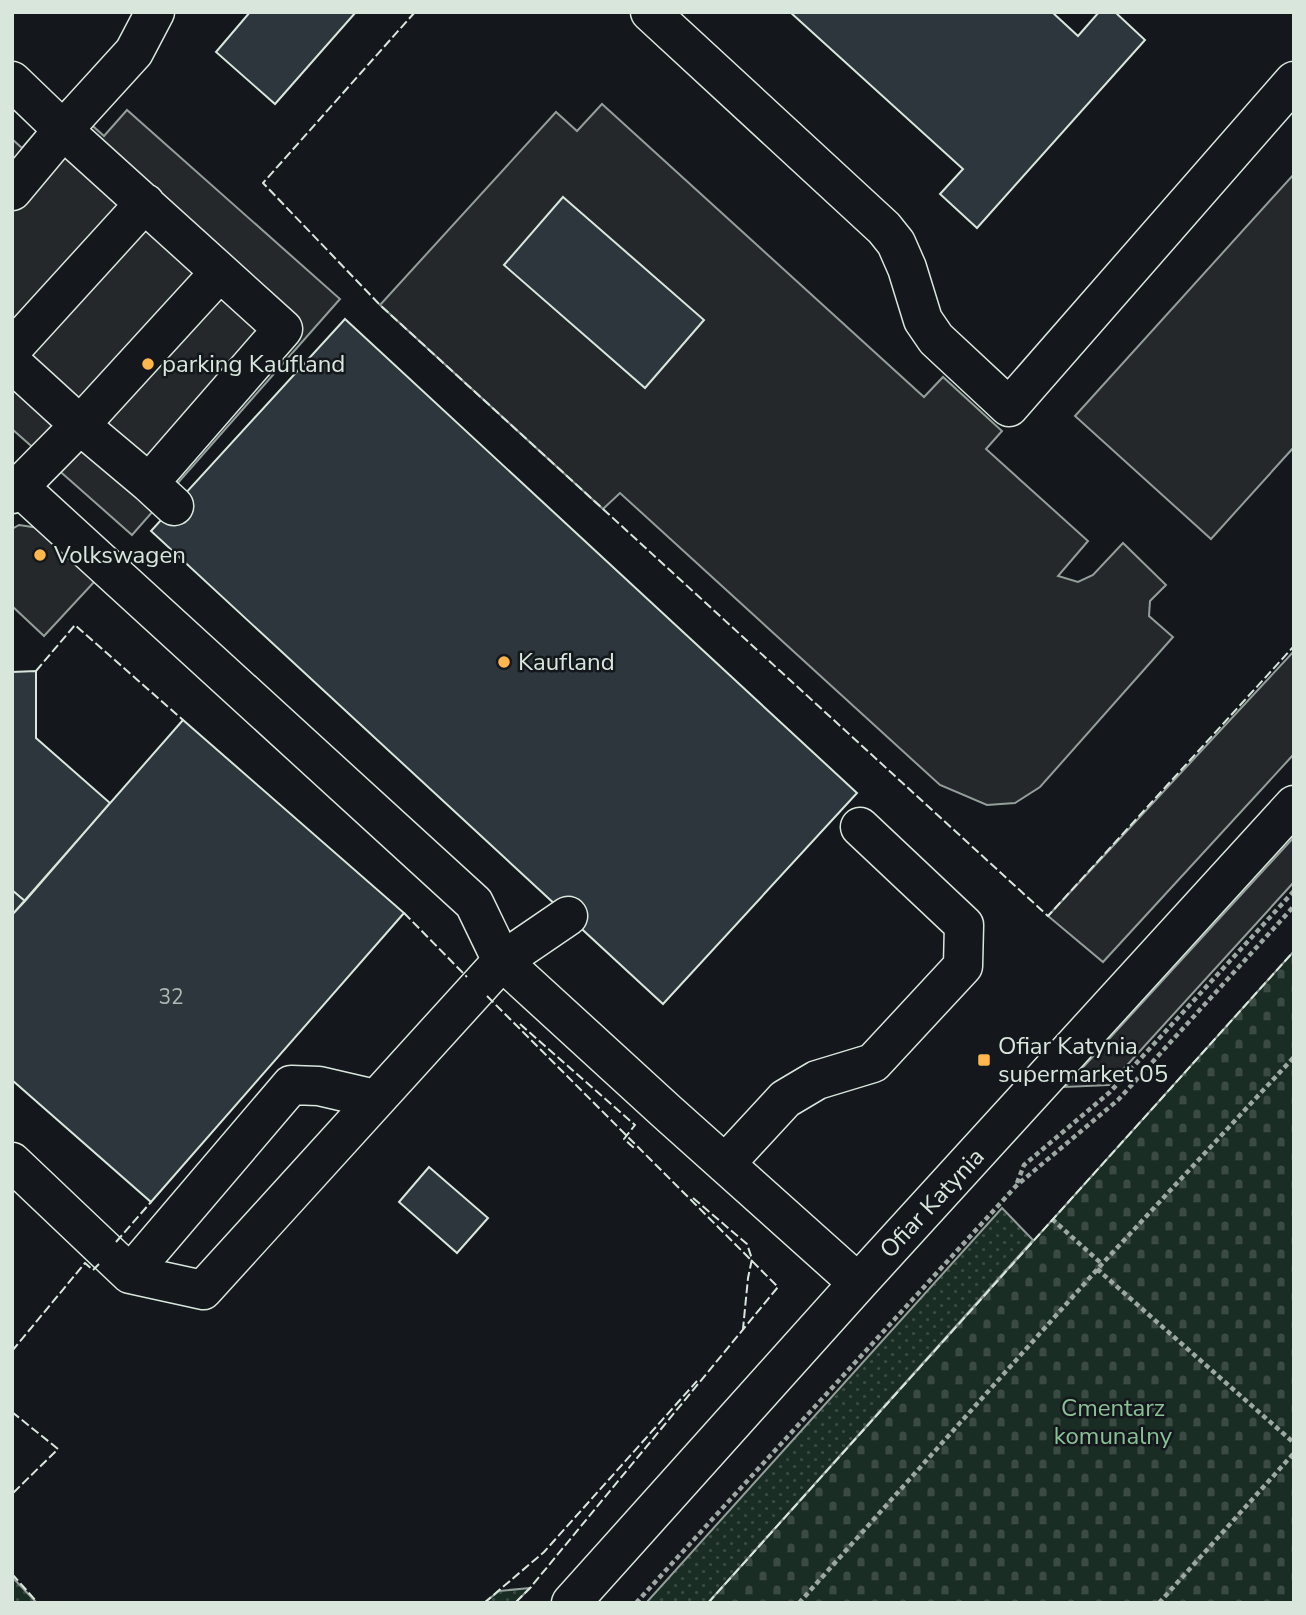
<svg xmlns="http://www.w3.org/2000/svg" width="1306" height="1615" font-family="'Nunito Sans',sans-serif">
  <style>
    .grass { fill: url(#grass-dots); stroke: #939e99; stroke-width: 2 }
    .cemetery { fill: url(#cemetery-stones); stroke: #939e99; stroke-width: 2 }
    .parking { fill: #24282b; stroke: #939e99; stroke-width: 2 }
    .building { fill: #2c363c; stroke: #d8e6dc; stroke-width: 2 }
    .lines { fill: none; stroke-linecap: round; stroke-linejoin: round }
    .minor-casing { stroke: #d8e6dc; stroke-width: 41 }
    .path { stroke: #9da8a2; stroke-width: 4.5; stroke-dasharray: 5 3.5; stroke-linecap: butt }
    .minor { stroke: #14181c; stroke-width: 38 }
    .fence { stroke: #d8e6dc; stroke-width: 2; stroke-dasharray: 9 3.5; stroke-linecap: butt }
    .poi-dot { fill: #ffb74d; stroke: #14181c; stroke-width: 2.5 }
    .labels { text-anchor: middle; dominant-baseline: central; stroke-width: 5; stroke-linejoin: round; paint-order: stroke }
    .number-label { font-size: 21px; fill: #adbab4 }
    .poi-label { font-size: 24px; fill: #d8e6dc; stroke: #14181c; text-anchor: start }
    .street-label { font-size: 24px; fill: #d8e6dc; stroke: #14181c }
    .park-label { font-size: 24px; fill: #8ac095; stroke: #14181c }
  </style>
  <defs>
    <pattern id="grass-dots" width="8" height="8" patternUnits="userSpaceOnUse" patternTransform="scale(1.75)"><rect width="8" height="8" fill="#1a2d24"/><path d="M2 2h.1M6 6h.1" fill="none" stroke="#3b4b43" stroke-width="1.8" stroke-linecap="round"/></pattern>
    <pattern id="cemetery-stones" width="16" height="16" patternUnits="userSpaceOnUse" patternTransform="scale(1.75)"><rect width="16" height="16" fill="#1a2d24"/><path d="M2 7V4a2 2 0 0 1 4 0v3zM10 15v-3a2 2 0 0 1 4 0v3z" fill="#3b4b43"/></pattern>
  </defs>
  <rect width="100%" height="100%" fill="#14181c"/>
  <path class="grass" d="M 1002,1208 L 1033,1240 L 708,1603 L 646,1603 Z
    M 12,1577 L 37,1603 L 12,1603 Z
    M 530,1588 L 515,1603 L 484,1603 L 499,1591 Z"/>
  <path class="cemetery" d="M 1294,951 L 1294,1603 L 708,1603 Z"/>
  <path class="parking" d="M 64,100 L 104,136 L 127,110 L 340,299 L 132,535 L 12,429 L 12,139 L 22,148 Z
    M 602,104 L 924,397 L 943,377 L 1002,431 L 986,449 L 1088,541 L 1058,576 L 1078,582 L 1093,575 L 1123,543 L 1166,585 L 1150,601 L 1149,616 L 1173,637 L 1040,787 L 1015,803 L 987,805 L 940,785 L 620,493 L 603,509 L 380,305 L 556,112 L 577,131 Z
    M 1294,174 L 1294,447 L 1211,539 L 1075,416 Z
    M 19,525 L 39,528 L 95,581 L 44,636 L 12,606 L 12,529 Z
    M 1294,651 L 1294,754 L 1103,962 L 1048,916 Z
    M 1294,837 L 1294,882 L 1109,1085 L 1065,1087 Z"/>
  <path class="building" d="M 250,12 L 356,12 L 275,104 L 216,52 Z
    M 790,12 L 1052,12 L 1078,36 L 1099,12 L 1115,12 L 1145,40 L 977,228 L 940,194 L 963,169 Z
    M 563,197 L 704,320 L 645,388 L 504,265 Z
    M 345,319 L 857,793 L 663,1004 L 151,531 Z
    M 36,671 L 36,738 L 110,803 L 25,901 L 12,890 L 12,672 Z
    M 183,720 L 404,913 L 151,1202 L 12,1080 L 12,915 Z
    M 12,890 L 25,901 L 12,915 Z
    M 429,1167 L 488,1218 L 457,1253 L 399,1202 Z"/>
  <g class="lines">
    <defs>
      <path id="minor" d="M 650,12 L 884,228 L 896,243 L 907,268 L 923,320 L 936,339 L 1009,407 L 1294,81
        M 12,81 L 63,130 L 12,191
        M 12,349 L 145,203
        M 12,363 L 80,425 L 149,483 L 174,506
        M 149,483 L 283,329 L 63,130 L 134,52 L 155,12
        M 19,487 L 474,903 L 502,961 L 667,1112 L 858,1283
        M 12,494 L 80,425 L 220,272
        M 12,1162 L 130,1274 L 203,1290 L 502,961 L 568,916
        M 725,1164 L 785,1099 L 817,1080 L 873,1063 L 963,966 L 964,925 L 860,827
        M 130,1274 L 291,1085 L 319,1086 L 375,1099
        M 571,1603 L 858,1283 L 1294,805"/>
    </defs>
    <use href="#minor" class="minor-casing"/>
    <path class="path" d="M 1017,1183 L 1024,1165 L 1110,1092 L 1294,891
      M 1052,1219 L 1102,1264
      M 1097,1269 L 1294,1443
      M 636,1603 L 1016,1186 L 1118,1100 L 1294,906
      M 799,1603 L 1102,1264 L 1294,1057
      M 1159,1603 L 1294,1453"/>
    <use href="#minor" class="minor"/>
    <path class="fence" d="M 415,12 L 263,183 L 380,305 L 1048,916 L 1294,646
      M 36,671 L 75,625 L 183,720
      M 404,913 L 467,977
      M 487,996 L 778,1287 L 530,1588 L 515,1603
      M 520,1024 L 635,1125 L 624,1139 L 634,1148
      M 693,1198 L 747,1244 L 752,1259 L 748,1278 L 743,1329
      M 116,1242 L 151,1202
      M 12,1351 L 85,1263 L 93,1270 L 99,1264
      M 12,1412 L 58,1449 L 12,1494
      M 12,1574 L 38,1603
      M 484,1603 L 544,1552 L 697,1381
      M 708,1603 L 1294,951"/>
  </g>
  <g class="poi-dot">
    <circle cx="148" cy="364" r="7"/>
    <circle cx="40" cy="555" r="7"/>
    <circle cx="504" cy="662" r="7"/>
    <rect x="977" y="1053" width="14" height="14" rx="3.5"/>
  </g>
  <g class="labels">
    <g class="number-label">
      <text x="171" y="997">32</text>
    </g>
    <g class="poi-label">
      <text x="162" y="364">parking Kaufland</text>
      <text x="54" y="555">Volkswagen</text>
      <text x="518" y="662">Kaufland</text>
      <text x="998" y="1046">Ofiar Katynia<tspan x="998" dy="28">supermarket 05</tspan></text>
    </g>
    <g class="street-label">
      <text transform="translate(932 1203) rotate(-47)">Ofiar Katynia</text>
    </g>
    <g class="park-label">
      <text x="1113" y="1408">Cmentarz<tspan x="1113" dy="28">komunalny</tspan></text>
    </g>
  </g>
  <rect width="1306" height="1615" fill="none" stroke="#d8e6dc" stroke-width="28"/>
</svg>
